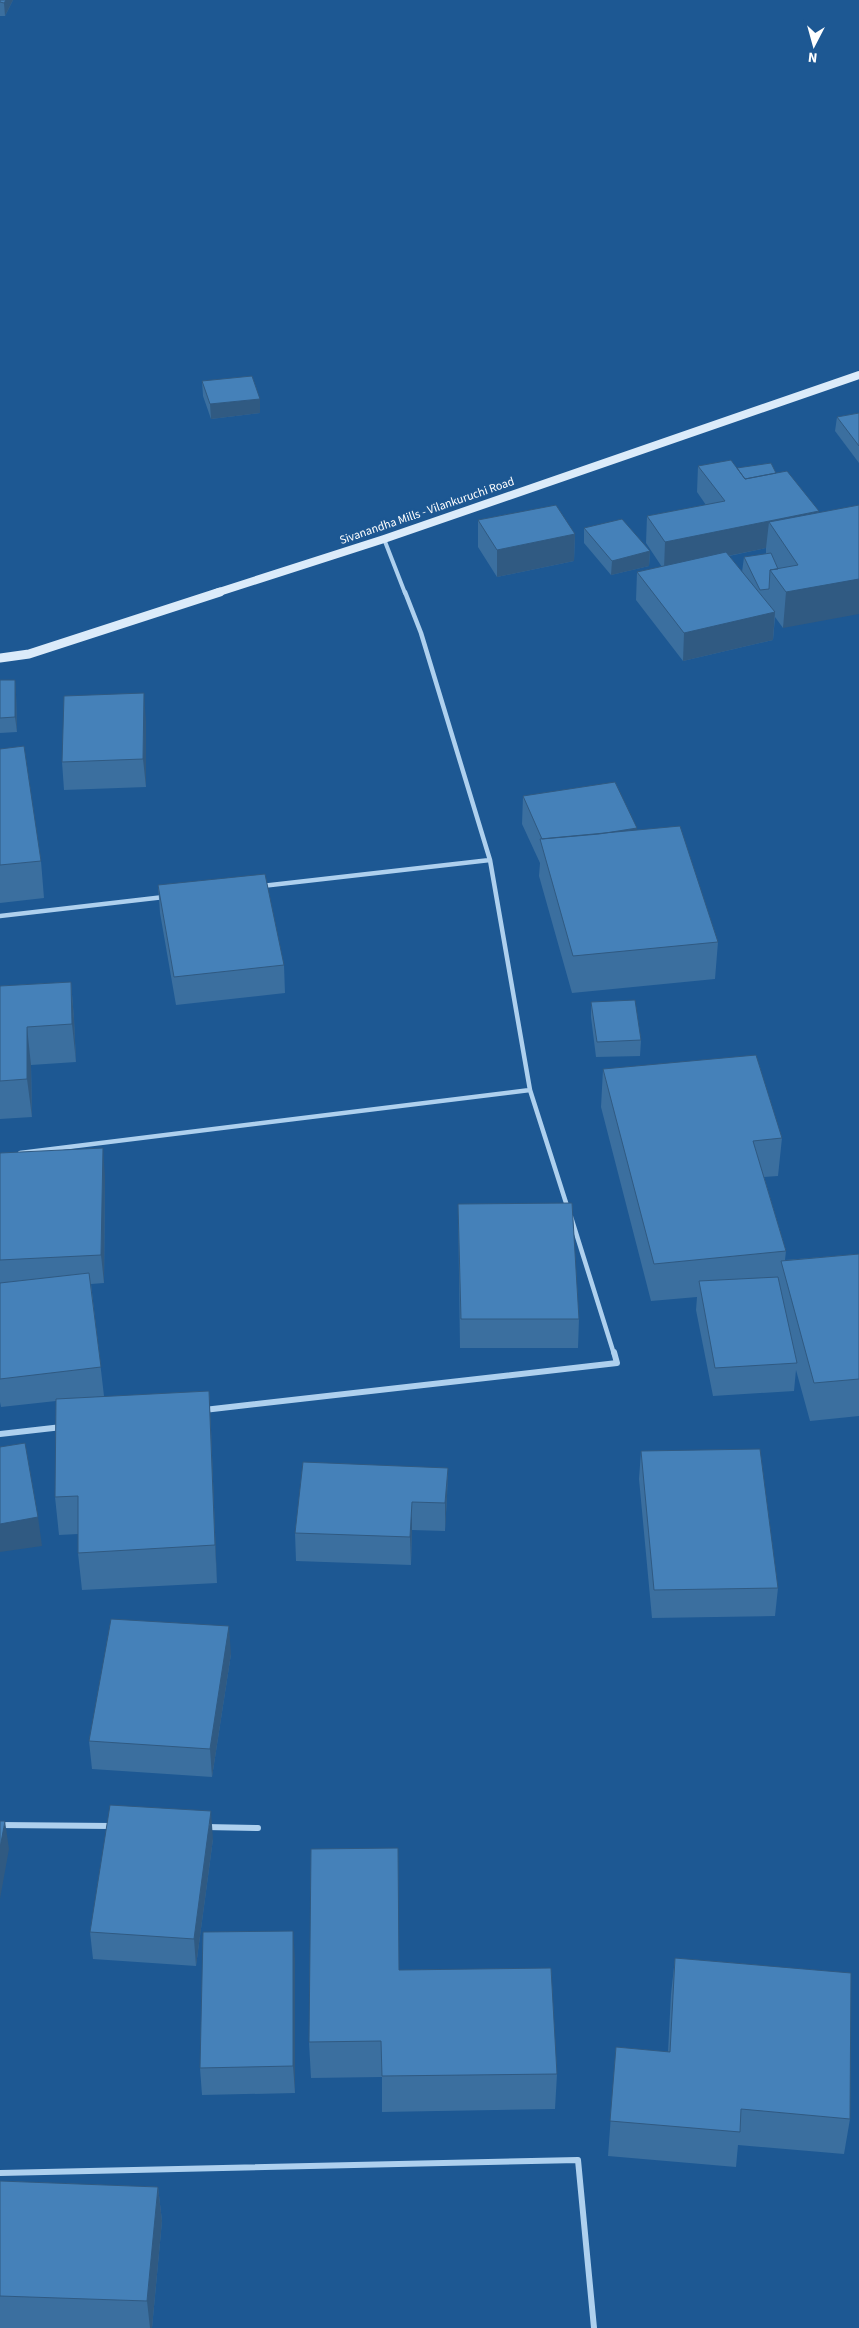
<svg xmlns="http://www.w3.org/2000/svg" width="859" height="2328" font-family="'Source Sans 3',sans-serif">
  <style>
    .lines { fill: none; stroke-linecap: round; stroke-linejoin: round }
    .street-far2 { stroke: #aed0ee; stroke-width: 4 }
    .street-far1 { stroke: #aed0ee; stroke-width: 4.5 }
    .street { stroke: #aed0ee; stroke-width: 6 }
    .secondary-far1 { stroke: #dbebfa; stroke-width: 8 }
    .secondary { stroke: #dbebfa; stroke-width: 9 }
    .wall { fill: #3b6f9f; fill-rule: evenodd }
    .shaded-wall { fill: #305a82 }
    .building { fill: #4581b9; stroke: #305a82 }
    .labels { text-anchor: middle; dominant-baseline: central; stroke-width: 5; stroke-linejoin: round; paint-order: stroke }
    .street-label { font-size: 12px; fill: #fff; stroke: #1d5893 }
  </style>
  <rect width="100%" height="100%" fill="#1d5893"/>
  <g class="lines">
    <path class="street-far2" d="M 384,539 L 405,593"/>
    <path class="street-far1" d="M 405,592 L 421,633 L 490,860 L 530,1090 L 568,1209
      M 262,886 L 490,860
      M 0,916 L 164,897
      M 20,1153 L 530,1090
      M 571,1217 L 614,1354"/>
    <path class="street" d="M 204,1410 L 617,1363 L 614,1352
      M 0,1434 L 62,1427
      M 0,1825 L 112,1826
      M 206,1827 L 258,1828
      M 0,2173 L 578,2160 L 594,2328"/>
    <path class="secondary-far1" d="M 216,593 L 384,539 L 859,375"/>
    <path class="secondary" d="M 0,658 L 29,654 L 220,592"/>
  </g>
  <path class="wall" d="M 0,0 L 13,0 L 5,16 L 0,16 Z
    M 202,381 L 260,413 L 211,419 L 203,396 Z
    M 859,413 L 859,463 L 835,431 L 837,417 Z
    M 698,466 L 737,468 L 776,473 L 819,511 L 783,628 L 775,617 L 773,640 L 683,661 L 636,600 L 637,572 L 662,567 L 646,543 L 647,516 L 706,505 L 697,492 ZM 766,548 L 766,554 L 744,557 L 742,572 L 743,574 L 729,556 Z
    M 478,520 L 575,534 L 574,561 L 497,577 L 478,547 Z
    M 584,528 L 650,551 L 649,566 L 611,575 L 584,543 Z
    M 0,680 L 15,680 L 16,694 L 17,732 L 0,733 Z
    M 146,721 L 146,787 L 64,790 L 62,762 Z
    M 0,749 L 41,861 L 44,898 L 0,903 Z
    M 523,796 L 637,828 L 636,830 L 718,942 L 715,979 L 572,993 L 539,876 L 540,863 L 522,824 Z
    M 158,885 L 284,965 L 285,993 L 176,1005 L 160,913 Z
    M 71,982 L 74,1019 L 76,1062 L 31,1065 L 32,1117 L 0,1119 L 0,986 Z
    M 591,1002 L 641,1040 L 640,1056 L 596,1057 L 591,1017 Z
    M 603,1069 L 782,1138 L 778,1176 L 764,1177 L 786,1251 L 785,1260 L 859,1254 L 859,1416 L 810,1421 L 796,1370 L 794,1391 L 713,1396 L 696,1310 L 697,1297 L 651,1301 L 601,1107 Z
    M 0,1153 L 105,1177 L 104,1283 L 91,1284 L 104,1396 L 87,1398 L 209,1391 L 211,1429 L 217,1583 L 82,1590 L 78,1553 L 78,1534 L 59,1535 L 55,1497 L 56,1401 L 1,1407 L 0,1402 Z
    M 458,1204 L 579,1319 L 578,1348 L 460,1348 Z
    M 641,1451 L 778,1588 L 775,1616 L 652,1618 L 639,1479 Z
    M 448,1468 L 447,1496 L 445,1531 L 412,1530 L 411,1565 L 296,1561 L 295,1533 Z
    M 231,1654 L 212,1777 L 92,1769 L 89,1741 Z
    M 213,1839 L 196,1966 L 93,1959 L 90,1932 Z
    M 295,1958 L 295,2093 L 202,2095 L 200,2068 Z
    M 675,1958 L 850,2119 L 844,2154 L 738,2145 L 736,2167 L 608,2156 L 616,2047 L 668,2052 L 671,1994 Z
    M 399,1970 L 557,2074 L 555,2109 L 382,2112 L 382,2077 L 311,2078 L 309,2042 Z
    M 0,2181 L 158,2187 L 162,2221 L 152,2328 L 0,2328 Z"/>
  <path class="shaded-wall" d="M 6,0 L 13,0 L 5,16 L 4,3 Z
    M 260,399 L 260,413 L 211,419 L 210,404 Z
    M 819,511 L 817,538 L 769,522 L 766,548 L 664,569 L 665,542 Z
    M 575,534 L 574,561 L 497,577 L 497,550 Z
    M 650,551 L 649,566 L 611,575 L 612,561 Z
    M 859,579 L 859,614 L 783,628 L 786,592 Z
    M 775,612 L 773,640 L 683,661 L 684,633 Z
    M 15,680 L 16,694 L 17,732 L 15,717 Z
    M 144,693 L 146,721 L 146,787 L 143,759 Z
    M 637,828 L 635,856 L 544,842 Z
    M 71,982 L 74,1019 L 76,1062 L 72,1024 Z
    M 27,1027 L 31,1065 L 32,1117 L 27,1079 Z
    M 103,1148 L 105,1177 L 104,1283 L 101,1255 Z
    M 209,1391 L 211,1429 L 217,1583 L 215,1545 Z
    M 448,1468 L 447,1496 L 445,1531 L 445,1503 Z
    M 412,1502 L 412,1530 L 411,1565 L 410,1537 Z
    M 38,1517 L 42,1546 L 0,1552 L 0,1524 Z
    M 229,1626 L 231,1654 L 212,1777 L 210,1749 Z
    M 211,1811 L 213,1839 L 196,1966 L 194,1939 Z
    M 5,1821 L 9,1849 L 0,1899 L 0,1848 Z
    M 293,1931 L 295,1958 L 295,2093 L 293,2066 Z
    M 158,2187 L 162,2221 L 152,2328 L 150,2328 L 147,2301 Z"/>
  <path class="building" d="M 0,0 L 6,0 L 4,3 L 0,2 Z
    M 252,376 L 260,399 L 210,404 L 202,381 Z
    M 859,413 L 859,446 L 837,417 Z
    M 731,460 L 745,479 L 787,471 L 819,511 L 665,542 L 647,516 L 725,501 L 698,466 Z
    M 771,463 L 776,473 L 745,479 L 737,468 Z
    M 556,505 L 575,534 L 497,550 L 478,520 Z
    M 859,505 L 859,579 L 786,592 L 770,570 L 798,565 L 769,522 Z
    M 622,519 L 650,551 L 612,561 L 584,528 Z
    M 726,552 L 775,612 L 684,633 L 637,572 Z
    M 771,553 L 778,569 L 770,570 L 769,589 L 760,590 L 744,557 Z
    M 0,680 L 15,680 L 15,717 L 0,718 Z
    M 144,693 L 143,759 L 62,762 L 64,696 Z
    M 24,746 L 41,861 L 0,865 L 0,749 Z
    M 615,782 L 637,828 L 599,834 L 542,839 L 523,796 Z
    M 680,826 L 718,942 L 573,956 L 540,839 Z
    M 265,874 L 284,965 L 174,977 L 158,885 Z
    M 71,982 L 72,1024 L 27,1027 L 27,1079 L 0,1081 L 0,986 Z
    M 635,1000 L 641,1040 L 597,1042 L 591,1002 Z
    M 756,1055 L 782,1138 L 753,1141 L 786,1251 L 654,1264 L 603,1069 Z
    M 103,1148 L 101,1255 L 0,1260 L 0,1153 Z
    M 572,1203 L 579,1319 L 461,1319 L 458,1204 Z
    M 859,1254 L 859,1379 L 814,1383 L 781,1261 Z
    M 89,1273 L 101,1367 L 0,1379 L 0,1283 Z
    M 778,1277 L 797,1363 L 715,1368 L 699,1281 Z
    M 209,1391 L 215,1545 L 78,1553 L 78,1496 L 55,1497 L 56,1399 Z
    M 25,1443 L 38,1517 L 0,1524 L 0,1447 Z
    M 760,1449 L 778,1588 L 654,1590 L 641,1451 Z
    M 303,1462 L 448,1468 L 445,1503 L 412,1502 L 410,1537 L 295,1533 Z
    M 111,1619 L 229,1626 L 210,1749 L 89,1741 Z
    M 110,1805 L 211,1811 L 194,1939 L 90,1932 Z
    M 0,1821 L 5,1821 L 0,1848 Z
    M 398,1848 L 399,1970 L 551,1968 L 557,2074 L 382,2076 L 381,2041 L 309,2042 L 311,1849 Z
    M 293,1931 L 293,2066 L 200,2068 L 203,1932 Z
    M 675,1958 L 851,1973 L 850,2119 L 741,2109 L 740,2132 L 610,2121 L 616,2047 L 670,2052 Z
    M 0,2181 L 158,2187 L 147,2301 L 0,2296 Z"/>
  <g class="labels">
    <g class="street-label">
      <text transform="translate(427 511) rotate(-19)">Sivanandha Mills - Vilankuruchi Road</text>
    </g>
  </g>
  <g transform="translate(814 45) rotate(186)" stroke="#1d5893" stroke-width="4" paint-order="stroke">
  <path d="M0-4L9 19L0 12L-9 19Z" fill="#ffffff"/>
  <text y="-8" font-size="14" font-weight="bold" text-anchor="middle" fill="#ffffff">N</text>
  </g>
</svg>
